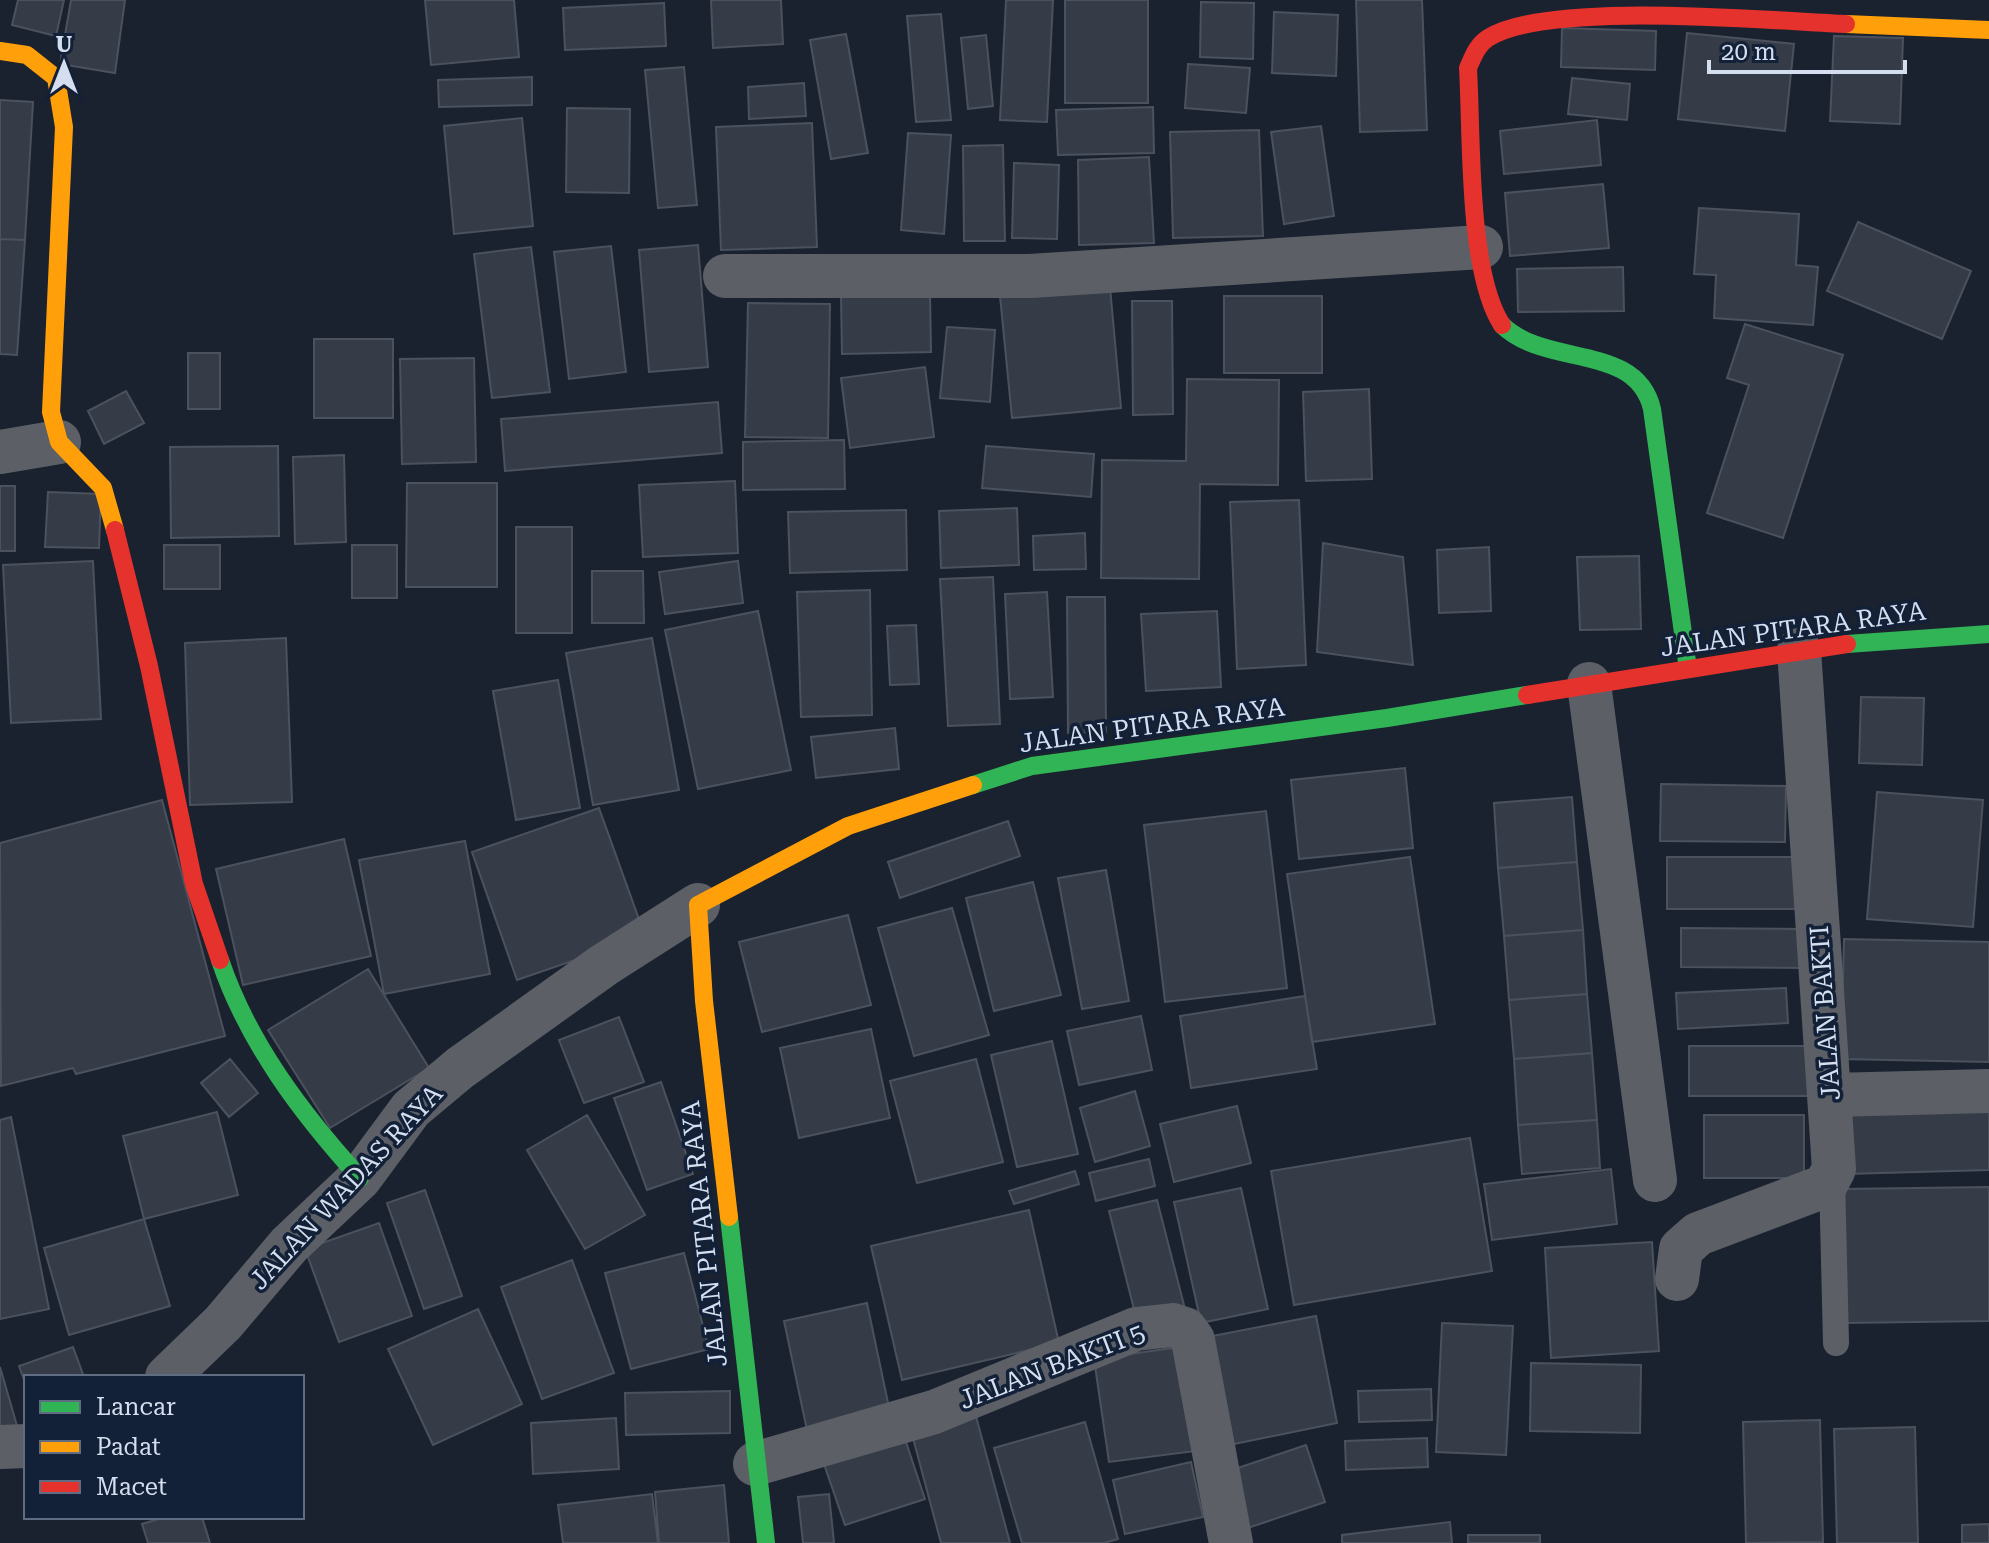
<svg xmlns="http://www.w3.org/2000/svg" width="1989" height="1543" font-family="'Roboto Serif',serif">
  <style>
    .building { fill: #353c47; stroke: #4b525e; stroke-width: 2 }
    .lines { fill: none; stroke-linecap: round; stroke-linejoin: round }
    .lane { stroke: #5c6066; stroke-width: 26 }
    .street { stroke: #5c6066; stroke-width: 44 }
    .fast { stroke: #30b455; stroke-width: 18 }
    .slow { stroke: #ff9f0a; stroke-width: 18 }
    .jam { stroke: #e5322d; stroke-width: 18 }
    .labels { text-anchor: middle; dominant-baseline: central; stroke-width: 7; stroke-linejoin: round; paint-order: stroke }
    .street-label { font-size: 26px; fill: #d4deee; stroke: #122038 }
  </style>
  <rect width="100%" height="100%" fill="#1a2230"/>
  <path class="building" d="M 18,0 L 64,0 L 56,36 L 12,25 Z
    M 71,0 L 125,0 L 115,73 L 60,64 Z
    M 425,0 L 514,0 L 519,57 L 431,65 Z
    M 711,0 L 781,0 L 783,44 L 713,48 Z
    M 1006,0 L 1053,0 L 1047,122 L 1000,120 Z
    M 1065,0 L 1148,0 L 1148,103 L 1065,103 Z
    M 1356,0 L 1422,0 L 1427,130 L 1360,132 Z
    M 1201,2 L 1254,3 L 1253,59 L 1200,57 Z
    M 664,3 L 666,46 L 565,50 L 563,8 Z
    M 1274,12 L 1338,15 L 1336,76 L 1272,73 Z
    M 941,14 L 951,120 L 916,122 L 907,16 Z
    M 1562,28 L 1656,31 L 1655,70 L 1561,67 Z
    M 1687,33 L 1794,44 L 1785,131 L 1678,119 Z
    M 846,34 L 868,153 L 831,159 L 810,40 Z
    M 986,35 L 993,106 L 968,109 L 961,38 Z
    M 1834,36 L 1903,38 L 1900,124 L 1830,121 Z
    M 1188,64 L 1250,68 L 1246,113 L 1185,108 Z
    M 684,67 L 697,205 L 658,208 L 645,70 Z
    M 532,77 L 532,105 L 439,107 L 438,80 Z
    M 1572,78 L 1630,84 L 1627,120 L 1568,114 Z
    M 804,83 L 806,116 L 749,119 L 748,87 Z
    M 0,100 L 33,102 L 25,240 L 0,239 Z
    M 1153,107 L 1154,153 L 1058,155 L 1056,110 Z
    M 567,108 L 630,109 L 629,193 L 566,192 Z
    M 522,118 L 533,226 L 454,234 L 444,126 Z
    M 1597,120 L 1601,165 L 1504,174 L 1500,131 Z
    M 812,123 L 817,247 L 721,250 L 716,127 Z
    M 1321,126 L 1334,216 L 1284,224 L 1271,132 Z
    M 1259,130 L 1263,236 L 1173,238 L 1170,132 Z
    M 908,133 L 951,135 L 944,234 L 901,230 Z
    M 1003,145 L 1005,241 L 964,241 L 963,146 Z
    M 1149,157 L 1154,243 L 1079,245 L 1078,160 Z
    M 1014,163 L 1059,165 L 1057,239 L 1012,238 Z
    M 1603,184 L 1609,248 L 1510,256 L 1505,193 Z
    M 1699,208 L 1799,214 L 1796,265 L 1818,267 L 1813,325 L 1714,318 L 1716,275 L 1694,274 Z
    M 1858,222 L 1971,271 L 1942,339 L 1827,291 Z
    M 0,239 L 25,240 L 17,355 L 0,354 Z
    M 698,245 L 708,367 L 649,372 L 639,250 Z
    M 611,246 L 626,372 L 569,379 L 554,252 Z
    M 531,247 L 550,392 L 492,398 L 474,254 Z
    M 1623,267 L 1624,311 L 1518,312 L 1517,269 Z
    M 1110,287 L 1121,408 L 1012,418 L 1000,296 Z
    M 930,293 L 931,352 L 842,354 L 841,294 Z
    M 1224,296 L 1322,296 L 1322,373 L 1224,373 Z
    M 1132,301 L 1172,301 L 1173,414 L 1133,415 Z
    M 748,303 L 830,304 L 828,438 L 745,437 Z
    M 1745,324 L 1843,355 L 1783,538 L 1707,513 L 1749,385 L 1727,378 Z
    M 947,327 L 995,330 L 990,402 L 940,398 Z
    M 314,339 L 393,339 L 393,418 L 314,418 Z
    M 188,353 L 220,353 L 220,409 L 188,409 Z
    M 474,358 L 476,462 L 402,464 L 400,359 Z
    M 925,367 L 934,437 L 850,448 L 841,378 Z
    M 1187,379 L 1279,380 L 1278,485 L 1200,484 L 1199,579 L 1101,578 L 1102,460 L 1186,461 Z
    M 1369,389 L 1372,479 L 1306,481 L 1303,392 Z
    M 126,391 L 144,423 L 104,444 L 88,411 Z
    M 718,402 L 722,453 L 505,471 L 501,419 Z
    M 844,440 L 845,489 L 743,490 L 743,442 Z
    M 278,446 L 279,536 L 171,538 L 170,447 Z
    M 986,446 L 1094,454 L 1091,497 L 982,488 Z
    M 344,455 L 346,542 L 295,544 L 293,457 Z
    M 735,481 L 738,553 L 643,557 L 639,485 Z
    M 407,483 L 497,483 L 497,587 L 406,587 Z
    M 0,486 L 15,486 L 15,551 L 0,551 Z
    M 48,492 L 101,494 L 99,548 L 45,547 Z
    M 1299,500 L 1306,665 L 1237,669 L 1230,502 Z
    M 1017,508 L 1019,565 L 941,568 L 939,511 Z
    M 906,510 L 907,570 L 790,573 L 788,512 Z
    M 516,527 L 572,527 L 572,633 L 516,633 Z
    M 1085,533 L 1086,569 L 1034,570 L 1033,536 Z
    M 1323,543 L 1403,557 L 1413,665 L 1317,652 Z
    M 164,545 L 220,545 L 220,589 L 164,589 Z
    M 352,545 L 397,545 L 397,598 L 352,598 Z
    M 1489,547 L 1491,611 L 1439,613 L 1437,550 Z
    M 1639,556 L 1641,629 L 1580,630 L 1577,557 Z
    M 93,561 L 101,719 L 11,723 L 3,565 Z
    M 738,561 L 743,603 L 665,614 L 659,572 Z
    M 592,571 L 643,571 L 644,623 L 592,623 Z
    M 993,577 L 1000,724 L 948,726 L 940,579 Z
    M 870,590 L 872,715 L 801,717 L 797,592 Z
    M 1047,592 L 1053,697 L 1010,699 L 1005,594 Z
    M 1067,597 L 1105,597 L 1106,732 L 1068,733 Z
    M 758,611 L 791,770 L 698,789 L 665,630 Z
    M 1217,611 L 1221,687 L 1146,691 L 1141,614 Z
    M 916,625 L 919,684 L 890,685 L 887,626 Z
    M 286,638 L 292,802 L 190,805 L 185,643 Z
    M 652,638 L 679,790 L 593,805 L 566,653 Z
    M 558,680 L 580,808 L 516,820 L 493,691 Z
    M 1861,697 L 1924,698 L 1922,765 L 1859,763 Z
    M 895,728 L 899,769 L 816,778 L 811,737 Z
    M 1405,768 L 1413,848 L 1299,859 L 1291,780 Z
    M 1661,784 L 1786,786 L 1785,842 L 1660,841 Z
    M 1877,792 L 1983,800 L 1973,927 L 1867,919 Z
    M 1572,797 L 1577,862 L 1498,868 L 1494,803 Z
    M 162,800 L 225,1036 L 76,1074 L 73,1068 L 1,1086 L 0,843 Z
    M 599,808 L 645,936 L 517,980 L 472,852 Z
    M 1266,811 L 1287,988 L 1165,1002 L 1144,825 Z
    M 1008,821 L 1020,856 L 900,898 L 888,862 Z
    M 344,839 L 371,956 L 243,985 L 216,869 Z
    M 465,841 L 490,974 L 384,994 L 359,860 Z
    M 1410,857 L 1435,1024 L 1312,1042 L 1287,874 Z
    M 1667,857 L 1810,857 L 1810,909 L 1667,909 Z
    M 1577,862 L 1583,930 L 1504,936 L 1498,868 Z
    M 1106,870 L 1129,1001 L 1082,1009 L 1058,878 Z
    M 1033,882 L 1061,995 L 994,1011 L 966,898 Z
    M 952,908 L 989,1035 L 914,1056 L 878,928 Z
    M 848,915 L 871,1005 L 762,1032 L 739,942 Z
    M 1681,928 L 1806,929 L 1806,968 L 1681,967 Z
    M 1583,930 L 1587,994 L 1509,1000 L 1504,936 Z
    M 1844,939 L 1989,942 L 1989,1062 L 1841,1059 Z
    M 368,969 L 429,1068 L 330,1128 L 268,1030 Z
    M 1786,988 L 1788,1023 L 1678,1029 L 1676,993 Z
    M 1587,994 L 1592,1053 L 1514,1059 L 1509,1000 Z
    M 1305,996 L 1317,1069 L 1191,1088 L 1180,1016 Z
    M 1141,1016 L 1152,1070 L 1079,1085 L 1067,1031 Z
    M 619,1017 L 644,1082 L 584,1103 L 559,1040 Z
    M 871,1029 L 890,1118 L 799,1138 L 780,1048 Z
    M 1052,1041 L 1078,1154 L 1017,1167 L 991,1055 Z
    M 1689,1046 L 1813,1046 L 1813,1096 L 1689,1096 Z
    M 1592,1053 L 1597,1120 L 1518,1125 L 1514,1059 Z
    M 230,1059 L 258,1093 L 229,1117 L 201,1083 Z
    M 976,1059 L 1003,1162 L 917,1183 L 890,1081 Z
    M 661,1082 L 693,1174 L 647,1190 L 614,1098 Z
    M 1135,1091 L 1150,1146 L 1095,1162 L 1080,1108 Z
    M 1989,1099 L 1989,1170 L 1846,1174 L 1844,1104 Z
    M 1237,1106 L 1251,1163 L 1174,1182 L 1160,1124 Z
    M 217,1112 L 238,1195 L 144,1219 L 123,1136 Z
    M 587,1115 L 645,1215 L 585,1249 L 527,1150 Z
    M 1704,1115 L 1804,1115 L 1804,1178 L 1704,1178 Z
    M 11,1117 L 49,1309 L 0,1319 L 0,1120 Z
    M 1597,1120 L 1600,1168 L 1522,1174 L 1518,1125 Z
    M 1470,1138 L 1492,1271 L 1294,1305 L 1271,1171 Z
    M 1149,1159 L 1155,1186 L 1096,1201 L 1089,1173 Z
    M 1611,1169 L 1617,1224 L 1492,1240 L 1484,1184 Z
    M 1075,1171 L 1079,1184 L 1014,1204 L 1009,1191 Z
    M 1989,1187 L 1989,1321 L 1845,1323 L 1843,1189 Z
    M 1241,1188 L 1268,1309 L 1201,1323 L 1174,1202 Z
    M 425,1190 L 462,1296 L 424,1309 L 387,1203 Z
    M 1157,1200 L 1185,1309 L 1137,1321 L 1109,1211 Z
    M 1029,1210 L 1059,1343 L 902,1380 L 871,1246 Z
    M 144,1219 L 170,1306 L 69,1335 L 44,1248 Z
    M 379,1223 L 412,1316 L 339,1342 L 305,1249 Z
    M 1652,1242 L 1659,1351 L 1551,1358 L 1545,1248 Z
    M 684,1253 L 709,1349 L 631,1369 L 605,1273 Z
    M 572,1260 L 614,1373 L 542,1399 L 501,1287 Z
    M 867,1303 L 891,1417 L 808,1435 L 784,1321 Z
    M 478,1309 L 522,1404 L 433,1445 L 388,1349 Z
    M 1316,1316 L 1337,1423 L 1229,1445 L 1207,1337 Z
    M 1442,1323 L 1513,1326 L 1506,1455 L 1436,1452 Z
    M 73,1347 L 84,1377 L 26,1377 L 26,1385 L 19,1366 Z
    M 1180,1347 L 1196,1451 L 1109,1462 L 1094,1359 Z
    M 1531,1363 L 1641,1365 L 1640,1433 L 1530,1431 Z
    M 0,1367 L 18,1429 L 0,1435 Z
    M 1431,1389 L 1432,1420 L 1359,1422 L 1358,1391 Z
    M 730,1391 L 730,1433 L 626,1435 L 625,1393 Z
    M 974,1409 L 1010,1543 L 941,1543 L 910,1427 Z
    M 616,1418 L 619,1469 L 533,1474 L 531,1423 Z
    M 1820,1420 L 1823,1542 L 1746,1543 L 1743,1422 Z
    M 1085,1422 L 1118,1539 L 1104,1543 L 1022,1543 L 994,1448 Z
    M 1915,1427 L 1918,1543 L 1837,1543 L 1834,1429 Z
    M 904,1436 L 925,1499 L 845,1525 L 824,1464 Z
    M 1427,1438 L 1428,1467 L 1346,1470 L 1345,1441 Z
    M 1306,1445 L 1325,1502 L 1239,1531 L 1220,1474 Z
    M 1191,1462 L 1203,1517 L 1125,1534 L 1113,1480 Z
    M 724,1485 L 729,1543 L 659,1543 L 655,1492 Z
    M 652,1494 L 658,1543 L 563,1543 L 558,1505 Z
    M 829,1494 L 834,1543 L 803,1543 L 798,1497 Z
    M 165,1517 L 202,1517 L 210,1543 L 148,1543 L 142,1524 Z
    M 1450,1522 L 1452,1543 L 1342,1543 L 1342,1535 Z
    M 1989,1524 L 1989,1543 L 1962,1543 L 1962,1525 Z
    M 1468,1535 L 1540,1535 L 1540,1543 L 1468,1543 Z"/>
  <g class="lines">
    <path class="lane" d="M 1832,1178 L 1836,1343"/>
    <path class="street" d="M 725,276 L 1030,276 L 1481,247
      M 0,452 L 59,442
      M 1589,684 L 1655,1180
      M 1831,1095 L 1989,1091
      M 1677,1279 L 1681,1249 L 1698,1234 L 1825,1186 L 1834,1169 L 1799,650
      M 167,1377 L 223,1323 L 289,1245 L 360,1178 L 411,1109 L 460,1068 L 604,965 L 698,905
      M 0,1447 L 26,1446
      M 755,1464 L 934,1412 L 1136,1329 L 1173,1325 L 1185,1329 L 1193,1340 L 1231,1543"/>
    <path class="fast" d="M 1502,325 C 1546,368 1636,342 1652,409 L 1688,669
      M 1847,644 L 1989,634
      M 973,785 L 1032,766 L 1387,718 L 1527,695
      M 220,960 C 248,1043 302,1114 360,1178
      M 729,1217 L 766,1543"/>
    <path class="slow" d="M 1846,24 L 1989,30
      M 0,51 L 27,55 L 56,78 L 64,127 L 51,412 L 59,442 L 103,488 L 115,530
      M 729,1217 L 704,1001 L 698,905 L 848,826 L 973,785"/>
    <path class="jam" d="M 1502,325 C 1467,271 1472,134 1468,68 C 1473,57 1477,45 1488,38 C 1547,0 1770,21 1846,24
      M 115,530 L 149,666 L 194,884 L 220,960
      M 1527,695 L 1847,644"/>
  </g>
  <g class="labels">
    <g class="street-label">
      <text transform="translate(1793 629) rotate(-8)">JALAN PITARA RAYA</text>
      <text transform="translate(1152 725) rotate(-8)">JALAN PITARA RAYA</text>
      <text transform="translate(1825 1013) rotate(-94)">JALAN BAKTI</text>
      <text transform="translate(346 1187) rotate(-47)">JALAN WADAS RAYA</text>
      <text transform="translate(704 1234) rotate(-96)">JALAN PITARA RAYA</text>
      <text transform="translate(1052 1366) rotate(-21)">JALAN BAKTI 5</text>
    </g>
  </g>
  <rect x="24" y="1375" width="280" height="144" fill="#122038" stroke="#606c81" stroke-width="2"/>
  <rect x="40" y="1401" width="40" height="12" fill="#30b455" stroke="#606c81" stroke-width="2"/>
  <text x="96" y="1415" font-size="24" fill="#d4deee">Lancar</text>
  <rect x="40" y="1441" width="40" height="12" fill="#ff9f0a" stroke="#606c81" stroke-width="2"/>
  <text x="96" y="1455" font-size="24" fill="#d4deee">Padat</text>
  <rect x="40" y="1481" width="40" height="12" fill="#e5322d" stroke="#606c81" stroke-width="2"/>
  <text x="96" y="1495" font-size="24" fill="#d4deee">Macet</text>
  <g transform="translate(64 64)" stroke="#122038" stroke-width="6" paint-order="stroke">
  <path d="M0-6L14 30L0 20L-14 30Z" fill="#d4deee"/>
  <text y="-12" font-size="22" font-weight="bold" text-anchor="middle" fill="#d4deee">U</text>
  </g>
  <path d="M1709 60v12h196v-12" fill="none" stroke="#d4deee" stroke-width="4"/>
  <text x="1721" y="60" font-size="24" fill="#d4deee" stroke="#122038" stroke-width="6" paint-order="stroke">20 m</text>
</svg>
